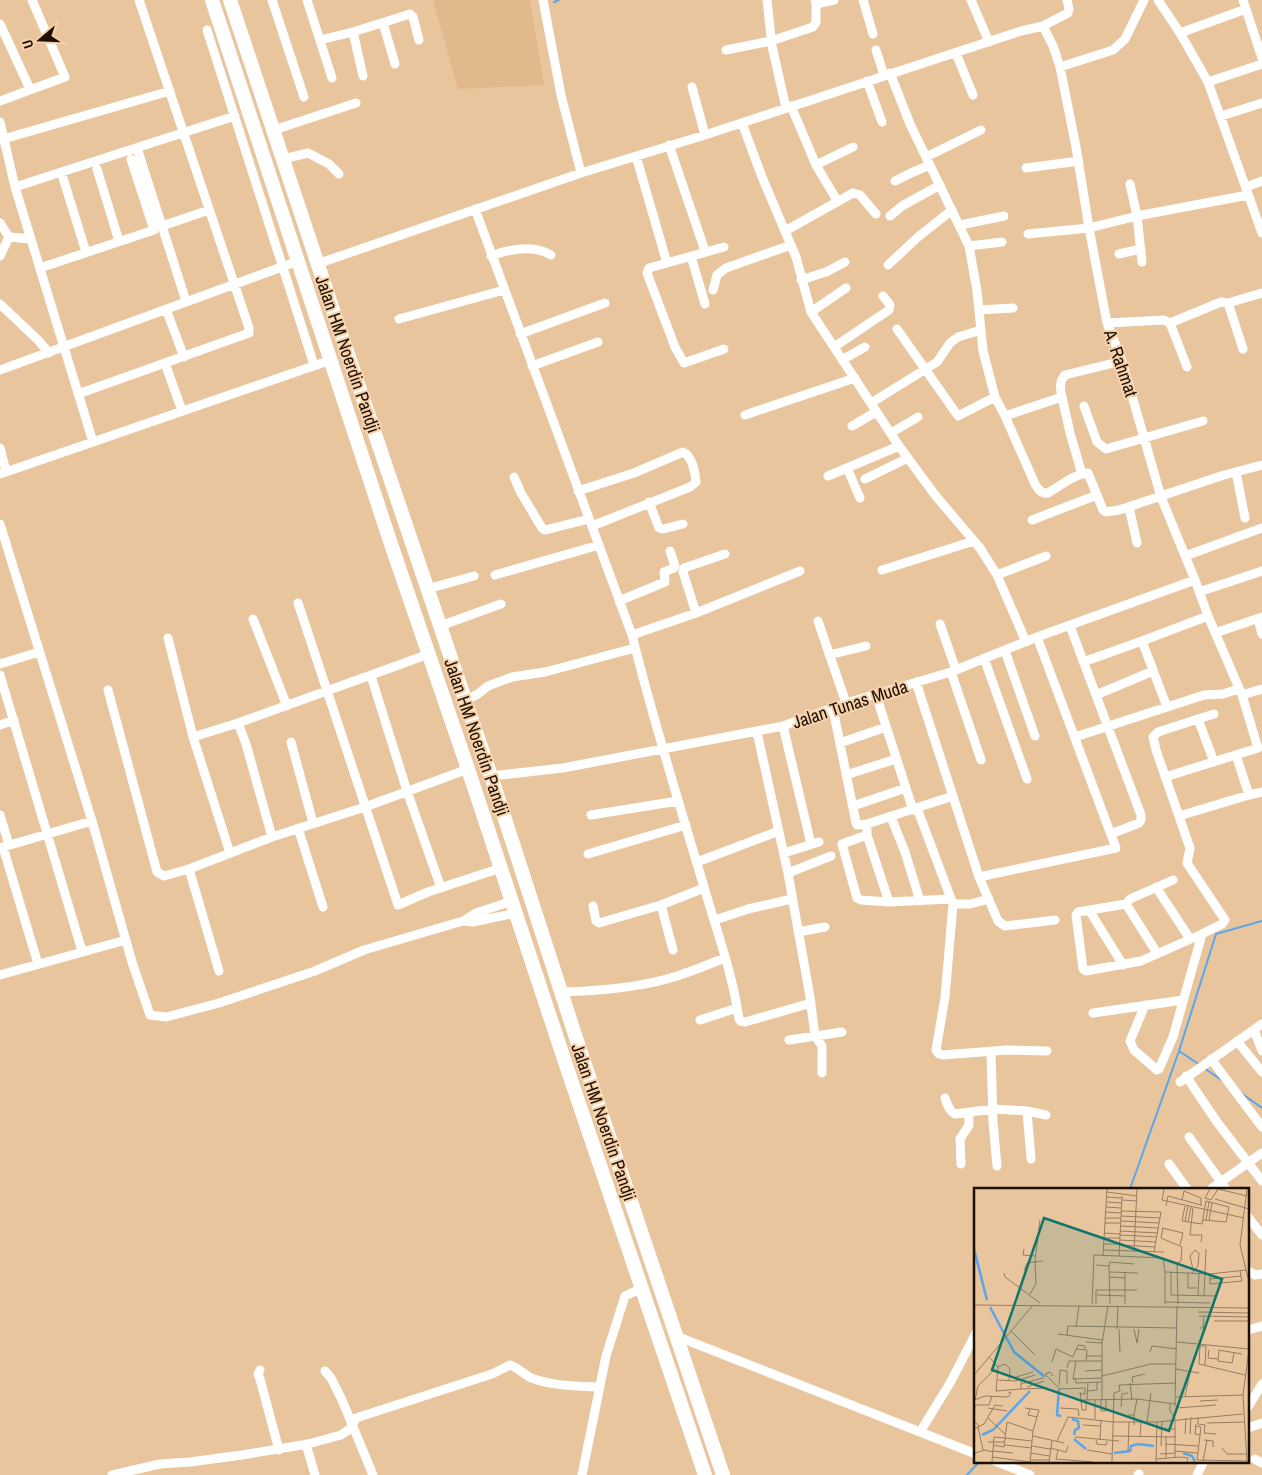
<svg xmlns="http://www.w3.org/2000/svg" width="1262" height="1475" font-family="'Archivo Narrow',sans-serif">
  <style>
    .built { fill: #e2b98c }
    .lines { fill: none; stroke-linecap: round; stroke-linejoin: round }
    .stream { stroke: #5ba5ea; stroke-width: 2 }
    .minor { stroke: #fff; stroke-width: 9 }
    .primary { stroke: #fff; stroke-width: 14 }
    .labels { text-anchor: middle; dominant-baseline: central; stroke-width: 4; stroke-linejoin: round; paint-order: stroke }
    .street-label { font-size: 18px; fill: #1c1003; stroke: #f6d1aa }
    .inset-river { fill: none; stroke: #5ba5ea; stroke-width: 2.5 }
    .inset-road { fill: none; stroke: #977d60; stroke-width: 1 }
    .view { fill: #0f766e; fill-opacity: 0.15; stroke: #0f766e; stroke-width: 2.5 }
    .inset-edge { fill: none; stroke: #1c1003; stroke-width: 2.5 }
  </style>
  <rect width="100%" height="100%" fill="#e9c59e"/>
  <path class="built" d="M 433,0 L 530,0 L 544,85 L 458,89 Z"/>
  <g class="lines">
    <path class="stream" d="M 554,2 L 559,0
      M 1179,1051 L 1200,1065
      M 1204,1068 L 1223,1081
      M 1241,1093 L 1262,1108
      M 1130,1189 L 1179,1051 L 1216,934 L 1262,921
      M 967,1475 L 980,1461"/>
    <path class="minor" d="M 272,0 L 304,97
      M 307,0 L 332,78
      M 543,0 L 561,95 L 581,173
      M 767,0 L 772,46 L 786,108
      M 815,0 L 816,4 L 834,0
      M 863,0 L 873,34
      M 971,0 L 989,42
      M 1158,0 L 1180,33 L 1208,82 L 1262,233
      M 1243,0 L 1262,58
      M 383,23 L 395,64
      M 0,24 L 30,89
      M 1043,26 L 1053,46 L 1060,67 L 1076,147 L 1089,228 L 1107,323 L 1122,361 L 1161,497 L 1195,580 L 1208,616 L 1242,695 L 1258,748 L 1165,777
      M 207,30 L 314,365
      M 353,32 L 363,76
      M 1180,33 L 1246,9
      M 320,40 L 353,32 L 410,14 L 413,17 L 419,40
      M 726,50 L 771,41 L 813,27 L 816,22 L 816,4
      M 876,50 L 884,75
      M 956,53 L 973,95
      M 1060,67 L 1113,50 L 1125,39 L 1144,0
      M 890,73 L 910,124 L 969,246 L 977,291 L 983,351 L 995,397 L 1005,416 L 1035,484 C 1038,489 1041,494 1048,493 C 1060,486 1074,474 1088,473 L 1103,510 L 1106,512 L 1119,510 L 1224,475 L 1262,465
      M 867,81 L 882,122
      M 1208,82 L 1262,64
      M 692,87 L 705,135
      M 0,101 L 65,77 L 32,0
      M 791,106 L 816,165 L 838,202
      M 1221,116 L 1262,103
      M 0,122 L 15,187 L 93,442 L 0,474
      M 742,123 L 762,177 L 796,257 L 811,312 L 899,446 L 935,495 L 980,548 L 997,575 L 1026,642
      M 274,130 L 356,103
      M 0,140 L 170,91
      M 669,145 L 705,251
      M 137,148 L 186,301
      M 636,156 L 667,263 L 649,268 L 647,273 L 675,347 L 684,363 L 724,349
      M 926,157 L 981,130
      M 283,159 L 308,153 L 329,164 L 339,174
      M 816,165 L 853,147
      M 1026,168 L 1079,161
      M 97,169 L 119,241
      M 63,178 L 86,252
      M 895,181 L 911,173 L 930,165
      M 1130,184 L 1137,216 L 1142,262
      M 15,187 L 235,116
      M 1246,187 L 1262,181
      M 475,209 L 632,635 C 653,720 679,803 704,887 C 716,929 733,975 739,1019 L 740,1021 L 745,1022 L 811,1003
      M 890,216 L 902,206 L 940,185
      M 0,223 L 9,237
      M 960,225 L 1004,216
      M 162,226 L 209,210
      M 785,231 L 853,193 L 860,195 L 876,214
      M 1028,234 L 1089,228 L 1137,216 L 1248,195
      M 9,237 L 31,239
      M 969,246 L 1002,242
      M 1119,254 L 1141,249
      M 0,256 L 9,237
      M 491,256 C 510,249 533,244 551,255
      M 691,256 L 705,304
      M 667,263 L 724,247
      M 317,264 L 581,173 L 705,135 L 1021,31 L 1043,26 L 1068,13 L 1069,9 L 1067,0
      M 888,265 L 918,237 L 952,210
      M 40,268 L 154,230 L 131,159
      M 801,280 L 826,272 L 845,262
      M 713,290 L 717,275 L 726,268 L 791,245
      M 0,304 L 38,340 L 49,353
      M 166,309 L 184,357
      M 979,310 L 1013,308
      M 811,312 L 846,288
      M 399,319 L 504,290
      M 1107,323 L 1164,320 L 1170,323 L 1187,367
      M 1170,323 L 1221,302 L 1228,303
      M 897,329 L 958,416 L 995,397
      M 520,334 L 605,303
      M 834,347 L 889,310 L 890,305 L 883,296
      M 1243,349 L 1228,303 L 1262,293
      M 842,360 L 865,347
      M 165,363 L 182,411
      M 532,366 L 598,342
      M 0,370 L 298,261
      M 78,394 L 249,333 L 249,328 L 139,0
      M 1062,397 L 1070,433 L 1082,474
      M 871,403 L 937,362 L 950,343 L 958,337 L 981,330
      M 1084,406 L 1097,442 L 1106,449 L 1203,421
      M 745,415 L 855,378
      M 1005,416 L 1062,397 C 1060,388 1059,382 1065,375 L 1122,361
      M 852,426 L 876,412
      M 891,433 L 918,417
      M 93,442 L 331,360
      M 0,448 L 6,471
      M 847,468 L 860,498
      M 1236,472 L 1245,518
      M 828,476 L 899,446
      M 514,477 L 521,493 L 542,528 L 545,530 L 589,519
      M 865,479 L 908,458
      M 578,491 L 634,473 L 683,452 C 693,457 695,472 696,482 L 690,487 L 592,526
      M 649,502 L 659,528 L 663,529 L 683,524
      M 1129,507 L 1137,543
      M 1032,520 L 1097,495
      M 0,524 L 92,821 L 132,962 L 150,1015 L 166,1017 L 219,1003 L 315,971 L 364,950 L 463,921 L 476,913 L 512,901
      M 1185,556 L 1262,528
      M 882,570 L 974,541
      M 495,575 L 599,545
      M 997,575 L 1046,556
      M 427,589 L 474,576
      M 1199,592 L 1262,571
      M 619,601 L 665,582 L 664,572 L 674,568 L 675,566 L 670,551
      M 298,603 L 398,905 L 428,892 L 501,868
      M 696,613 L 683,572 L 684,568 L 725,554
      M 253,619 L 287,706
      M 1258,619 L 1262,634
      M 818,621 L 846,703
      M 940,624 L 956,670
      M 440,626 L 501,604
      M 1070,626 L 1141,815 L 1141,820 L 1139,823 L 1111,834
      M 1215,633 L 1262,617
      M 632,635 L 696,613 L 800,571
      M 168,638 L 193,737 L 230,853
      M 1142,641 L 1208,616
      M 1005,651 L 1035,736
      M 829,655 L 866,646
      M 984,658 L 1027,779
      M 1083,662 L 1142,641 L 1167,707
      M 0,664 L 39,652
      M 951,672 L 981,760
      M 0,675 L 82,951
      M 371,676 L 407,791 L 441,888
      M 916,682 L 979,877 L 998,921 L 1005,926 L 1055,920
      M 108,690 L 157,872 L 164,876 L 189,869
      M 876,695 L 913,810
      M 1096,695 L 1153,671
      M 1242,695 L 1262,689
      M 465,701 L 478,694 L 488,686 L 512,677 L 545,672 L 635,648
      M 833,709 L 856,823 L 857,825 L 867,824
      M 1198,719 L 1214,714
      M 238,723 L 246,744 L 272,837
      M 0,725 L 14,720
      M 783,726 L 811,844
      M 757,732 L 788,873 L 810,997 L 815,1036 L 822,1046 L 822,1073
      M 193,737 L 238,723 L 429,654
      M 1075,737 L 1204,695 L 1223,694 L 1238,689
      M 291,742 L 313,823
      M 840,743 L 886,727
      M 1236,755 L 1249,795 L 1262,792
      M 846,775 L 896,759
      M 491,776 L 563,768 L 783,726 L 846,703 L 951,672 L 1037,637 L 1195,580
      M 853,806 L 906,788
      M 917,808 L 953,904 L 970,904 L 989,899
      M 0,815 L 9,845
      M 591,815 L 678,801
      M 1179,816 L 1249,795
      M 891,817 L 905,852 L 920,901
      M 298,828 L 323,907
      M 867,835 L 842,844 L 857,898 L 861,900 L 889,902 L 950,899
      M 3,847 L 38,964
      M 0,848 L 92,821
      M 784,853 L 819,842
      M 588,854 L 686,825
      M 697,862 L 779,831
      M 788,873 L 831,856
      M 979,877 L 1116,848 L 1037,637
      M 1173,880 L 1130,899 L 1126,904 L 1078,912 L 1076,915 L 1083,969 L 1086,971 L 1141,961 L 1202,934
      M 1156,887 L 1190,939
      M 889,902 L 867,835 L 867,824 L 953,796
      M 953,904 L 945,997 L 936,1050 L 939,1054 L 943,1055 L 1007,1050 L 1047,1051
      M 1126,904 L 1157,953
      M 661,905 L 673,950
      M 593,906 L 596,921 L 599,923 L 661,905 L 704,888
      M 1089,910 L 1123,965
      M 715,920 L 748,909 L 792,899
      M 463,921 L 473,922 L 516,913
      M 798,932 L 825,927
      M 219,971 L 189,869 L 272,837 L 365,807 L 468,769
      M 0,975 L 126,940
      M 561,992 C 600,991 640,988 677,976 C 693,971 709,964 725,958
      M 1145,1005 L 1130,1041 L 1134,1050 L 1157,1070 L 1159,1069 L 1173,1037 L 1202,934 L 1222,924 L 1225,920 L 1187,863 L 1190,848 L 1156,750 L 1153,737 L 1158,732 L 1198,719 L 1214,762
      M 1093,1013 L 1183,1000
      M 700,1020 L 737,1008
      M 1254,1030 L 1262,1051
      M 789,1040 L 842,1032
      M 1237,1041 L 1262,1072
      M 991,1052 L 993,1122 L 997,1166
      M 1211,1059 L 1262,1127
      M 1186,1076 L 1217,1122 L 1262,1181
      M 1180,1082 L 1262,1024
      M 945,1098 C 947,1104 949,1111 955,1114 L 993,1109 L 1027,1111 L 1046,1115
      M 1027,1111 L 1031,1159
      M 1189,1137 L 1226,1189
      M 961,1164 L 960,1139 L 969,1125 L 969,1113
      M 1169,1164 L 1187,1189
      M 1211,1189 L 1262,1153
      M 1248,1217 L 1262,1235
      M 1248,1271 L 1255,1275 L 1262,1274
      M 1248,1330 L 1262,1326
      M 676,1336 L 976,1454
      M 260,1370 L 258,1374 L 260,1379 L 279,1450
      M 325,1371 L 331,1378 L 342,1400 L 373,1475
      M 1248,1407 L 1262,1384
      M 1248,1428 L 1262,1423
      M 920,1432 L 950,1383 L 976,1333
      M 306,1444 L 315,1475
      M 1255,1459 L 1262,1463
      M 995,1461 L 1030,1475
      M 112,1475 L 160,1464 L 190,1462 L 242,1455 L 308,1444 L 341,1435 L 351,1428 L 356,1418 L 492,1374 L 510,1365 C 519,1368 525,1376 534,1379 C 555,1386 577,1386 600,1387
      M 582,1475 L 606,1356 L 625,1296 L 642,1288
      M 1138,1475 L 1139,1474
      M 1197,1475 L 1204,1461"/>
    <path class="primary" d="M 212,0 L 391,544 L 468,769 L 565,1062 L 705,1475
      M 230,0 L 336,319 L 491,776 L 578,1044 L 723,1475"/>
  </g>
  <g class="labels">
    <g class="street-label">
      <text transform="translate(348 354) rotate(71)">Jalan HM Noerdin Pandji</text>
      <text transform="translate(1121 363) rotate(71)">A. Rahmat</text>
      <text transform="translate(850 704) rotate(-18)">Jalan Tunas Muda</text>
      <text transform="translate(477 737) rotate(71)">Jalan HM Noerdin Pandji</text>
      <text transform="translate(604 1122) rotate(71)">Jalan HM Noerdin Pandji</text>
    </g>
  </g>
  <g transform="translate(974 1188)">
    <rect width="275" height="275" fill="#e9c59e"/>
    <path class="inset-river" d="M 0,61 L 13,112M 16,119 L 40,164 L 71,189M 85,201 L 83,227 L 87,228M 98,231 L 104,233 L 105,240 L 101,242 L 100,247M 8,247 L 19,242 L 56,203M 100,251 L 112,261M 140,265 L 156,263 L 157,258 L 164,256 L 180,258M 209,265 L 218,268 L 221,274"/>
    <path class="inset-road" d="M 190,1 L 188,12 L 270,30M 236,1 L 231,10 L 237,12 L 244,1 L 273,8M 273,1 L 266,57 L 275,94M 133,4 L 163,8M 132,9 L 148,10M 241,11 L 275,21M 148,12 L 163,13M 208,12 L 210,3 L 227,10 L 227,18M 132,14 L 148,15M 192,18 L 194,8 L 227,17M 211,18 L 208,33 L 228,36 L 232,13 L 255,19 L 252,34 L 229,32M 132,19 L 147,20M 147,23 L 187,24 L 180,64M 131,24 L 147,25M 147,28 L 186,30M 131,30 L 147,30M 232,32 L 235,14M 235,32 L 238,15M 147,33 L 185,35M 211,33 L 214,18M 214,34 L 217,19M 131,35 L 147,35M 147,38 L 184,40M 188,40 L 209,45 L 206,57M 189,40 L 187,50 L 208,59 L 207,73 L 203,75 L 204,116M 146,43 L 184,45M 130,45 L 146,46M 146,47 L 183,49M 216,47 L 219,20M 216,47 L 228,47 L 227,54M 130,50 L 146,50M 146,52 L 182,54M 130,56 L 146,56M 146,57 L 181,59M 50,61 L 49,67 L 61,68M 130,62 L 190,64M 160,63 L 163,1M 129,67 L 133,1M 145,68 L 148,8M 122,77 L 135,78 L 136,116M 135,78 L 136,74 L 160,76M 50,82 L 53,75 L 69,73M 136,84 L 164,85M 151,84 L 151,116M 191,84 L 191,116M 197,84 L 197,107 L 242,108M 30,85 L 31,89 L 66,115M 214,85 L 214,100 L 223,100M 218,85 L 224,78 L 225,65 L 221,62 L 216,68 L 219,82M 236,86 L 236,96 L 268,93 L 266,83M 136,89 L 151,90M 236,91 L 267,88M 56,106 L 62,96 L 61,73 L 66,32M 123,107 L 151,108M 224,108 L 225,85M 230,108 L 232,61M 191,114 L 236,115M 118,116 L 120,67 L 189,70 L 191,84 L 236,86 L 272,82M 122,116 L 122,102 L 163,102M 0,117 L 275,120M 224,124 L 275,125M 225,128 L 275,129M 240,133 L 275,133M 102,139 L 105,118M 226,140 L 229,140 L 230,128M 143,141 L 144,118M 145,141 L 146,164M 160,141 L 163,155 L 165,141M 37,143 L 61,167M 84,146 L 128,152M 93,147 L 94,138 L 203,140M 112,154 L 128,155M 203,154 L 275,161M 102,161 L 113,162 L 112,173M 235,162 L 234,170 L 244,171M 244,162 L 268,166M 245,163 L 244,173 L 258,175 L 260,165M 176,164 L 178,158 L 203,161M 112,168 L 128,168M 15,169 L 24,179 L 22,203 L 47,201 L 47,192M 99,169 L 104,157 L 111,158 L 111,161M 102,173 L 99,191 L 128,190M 78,174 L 82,161 L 99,169M 231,177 L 232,158 L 226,158 L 225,176 L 271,187M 24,179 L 31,176 L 36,181 L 35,193M 93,180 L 95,173 L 128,173M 202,181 L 225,185M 111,183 L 128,182M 0,187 L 59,117M 79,188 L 76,184 L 71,186 L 86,201 L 111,200 L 111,206 L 106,206M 128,188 L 177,176 L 202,176M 101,190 L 102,195 L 128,194M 24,192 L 42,193 L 61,187M 42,193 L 42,189 L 59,184M 156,195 L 158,212M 159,195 L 158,189 L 171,186M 47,196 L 69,190M 85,197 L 86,182 L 93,183 L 93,196M 53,199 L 70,193M 47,201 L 72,200M 114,203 L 123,202 L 123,194M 106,204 L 108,222 L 112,222 L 112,212M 211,208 L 217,180M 202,209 L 269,207M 127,211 L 127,223 L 132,223 L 132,211M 128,211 L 128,155 L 134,118M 0,212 L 11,208 L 34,209 L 37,205 L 34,204M 1,212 L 4,198 L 20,182M 108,212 L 163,211 L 201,216M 113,212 L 114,194M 226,213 L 244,212M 196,216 L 196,223 L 201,230 L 201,269M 201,216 L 203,118M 201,216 L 203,220 L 242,217M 0,217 L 15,217 L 18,208M 1,217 L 0,233 L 5,238M 147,219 L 148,206 L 154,205M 14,220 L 33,223M 51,220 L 65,222 L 59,243 L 56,274M 86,220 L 104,221 L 105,228M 56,221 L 54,227 L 63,229M 154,227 L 160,227 L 160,237M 160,227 L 163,211M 224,229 L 224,236 L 231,237 L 230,245 L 242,246M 14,230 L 31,246M 121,231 L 121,211M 173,234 L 177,205M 233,235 L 270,234M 222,236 L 221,246 L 226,247M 109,237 L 126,238M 222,238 L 227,239 L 223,272 L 273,273M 4,239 L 9,262M 0,241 L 10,236 L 21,217 L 29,218M 185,241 L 201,241M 211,246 L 212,230M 216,246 L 217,229M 59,248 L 90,255M 139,248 L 202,249M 101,249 L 145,253M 166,249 L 167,234M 31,250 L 58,253M 122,252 L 123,256 L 132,257 L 133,253M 126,252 L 127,232M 230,252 L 239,253 L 239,259M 83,253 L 94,229 L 139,234 L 183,234 L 269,226M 14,254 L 31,254M 192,256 L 224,258M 19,257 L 30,259 L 33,234 L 59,243M 31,257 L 58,260M 58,258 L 76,261M 187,258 L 188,233M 76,260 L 92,264 L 94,258M 248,260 L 253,266 L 272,266M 84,262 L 82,271 L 119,274M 113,262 L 138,266M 19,263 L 39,265M 154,263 L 155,234M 201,263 L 223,265M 57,265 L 75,268M 186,266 L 201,265M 18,269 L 56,274M 192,270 L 192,248M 0,271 L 1,265 L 11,262 L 19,264M 182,271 L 208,269 L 214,270 L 213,274M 57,272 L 75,272M 229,273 L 233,252M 18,274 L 20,249 L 31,250M 75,274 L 78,252M 138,274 L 140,205 L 146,203 L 145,197 L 202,195M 182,274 L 183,234M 273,274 L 269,207 L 275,162"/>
    <path class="view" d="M 70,30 L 248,91 L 195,243 L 18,182 Z"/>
    <rect width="275" height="275" class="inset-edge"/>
  </g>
  <g transform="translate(40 40) rotate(251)" stroke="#f6d1aa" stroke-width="4" paint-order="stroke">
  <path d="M0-4L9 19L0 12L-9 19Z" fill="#1c1003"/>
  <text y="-8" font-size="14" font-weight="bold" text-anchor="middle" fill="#1c1003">U</text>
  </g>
</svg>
